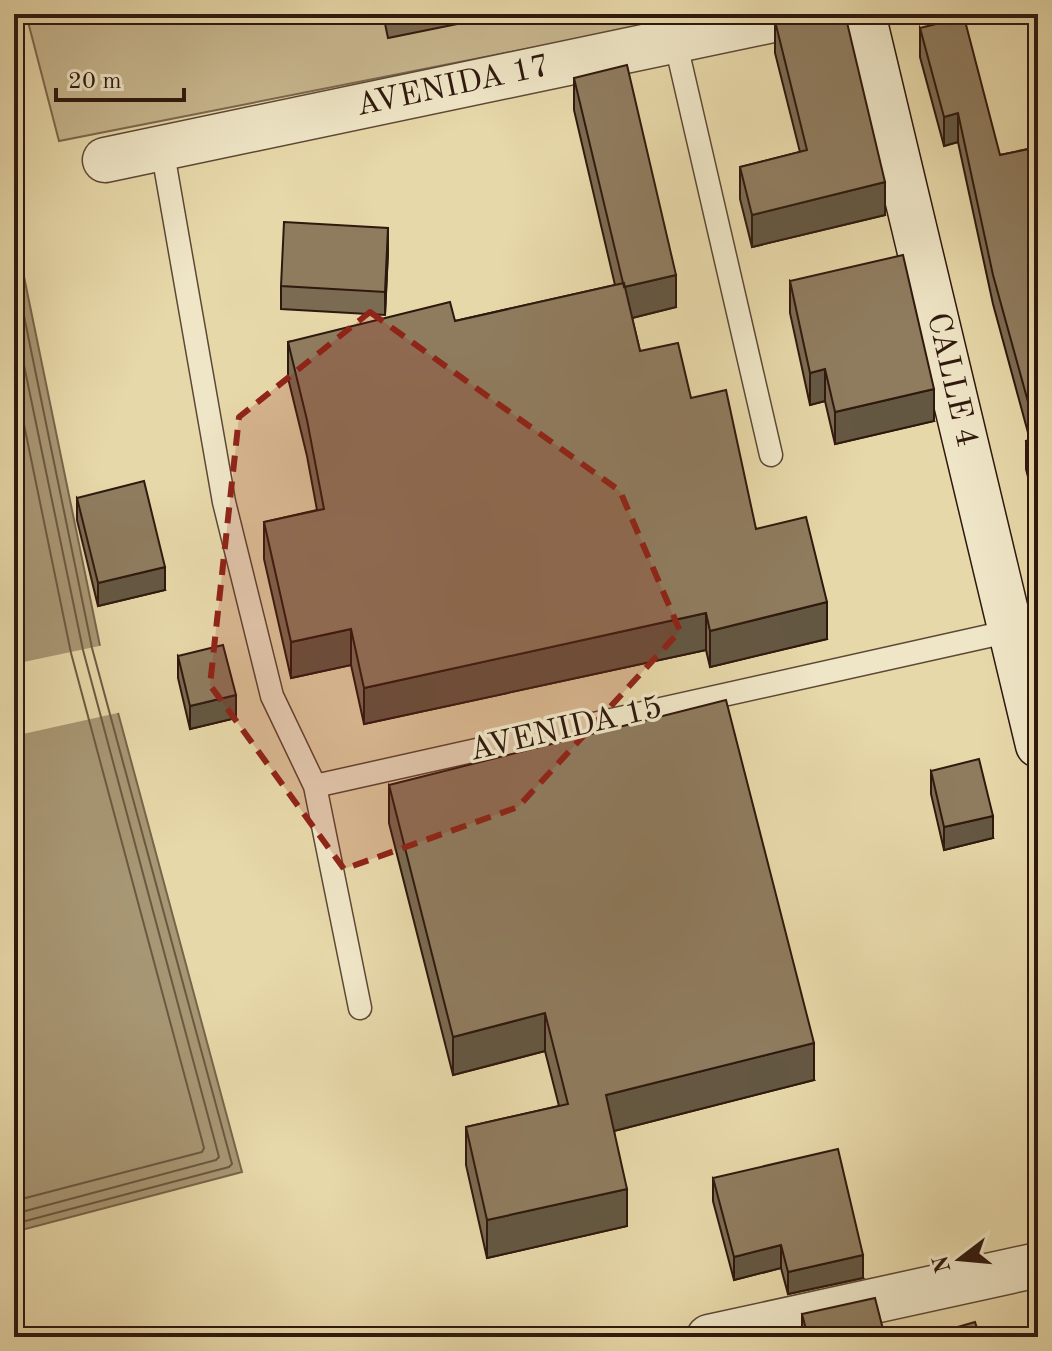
<svg xmlns="http://www.w3.org/2000/svg" width="1052" height="1351" font-family="'Old Standard TT',serif">
  <style>
    .green { fill: #c8b78f; stroke: #7c684e; stroke-width: 2 }
    .water { fill: #a89774; stroke: #78644b; stroke-width: 2 }
    .pier { fill: #e7d8a9 }
    .lines { fill: none; stroke-linecap: round; stroke-linejoin: round }
    .shore { stroke: #6c5841; stroke-width: 2 }
    .lane-casing { stroke: #5d4835; stroke-width: 25 }
    .street-casing { stroke: #5d4835; stroke-width: 47 }
    .secondary-casing { stroke: #2f180e; stroke-width: 47 }
    .lane { stroke: #efe6c7; stroke-width: 22 }
    .street { stroke: #efe6c7; stroke-width: 44 }
    .secondary { stroke: #efe6c7; stroke-width: 44 }
    .wall { fill: #7b6b52; stroke: #2f180e; stroke-width: 2 }
    .shaded-wall { fill: #645742; stroke: #2f180e; stroke-width: 2 }
    .building { fill: #8f7c5f; stroke: #2f180e; stroke-width: 2 }
    .marked { fill: #8f2418; fill-opacity: 0.2; stroke: #8f2418; stroke-width: 6; stroke-dasharray: 16 10; stroke-linejoin: round }
    .labels { text-anchor: middle; dominant-baseline: central; stroke-width: 7; stroke-linejoin: round; paint-order: stroke }
    .street-label { font-size: 32px; fill: #2f180e; stroke: #efe6c7 }
  </style>
  <rect width="100%" height="100%" fill="#e7d8a9"/>
  <filter id="stains"><feTurbulence type="fractalNoise" baseFrequency=".0025" numOctaves="4"/><feColorMatrix values="0 0 0 0 .2 0 0 0 0 .09 0 0 0 0 .02 0 0 0 .5 -.17"/></filter>
  <radialGradient id="worn" r=".72"><stop offset=".6" stop-color="#630" stop-opacity="0"/><stop offset="1" stop-color="#630" stop-opacity=".3"/></radialGradient>
  <path class="green" d="M 26,14 L 703,14 L 59,141 Z"/>
  <path class="water" d="M 14,228 L 100,646 L 242,1172 L 14,1232 Z"/>
  <path class="pier" d="M 104,645 L 122,712 L 14,736 L 14,664 Z"/>
  <g class="lines">
    <path class="shore" d="M 14,267 L 92,648 L 232,1164 L 229,1167 L 14,1224
      M 14,317 L 83,650 L 219,1157 L 216,1160 L 14,1214
      M 14,376 L 71,653 L 204,1148 L 202,1152 L 14,1201"/>
    <defs>
      <path id="lane" d="M 675,40 L 771,455
        M 162,148 L 224,502 L 272,696 L 315,786
        M 360,1008 L 315,786 L 1011,631"/>
      <path id="street" d="M 105,160 L 801,14
        M 709,1337 L 1038,1265"/>
      <path id="secondary" d="M 863,14 L 1038,745"/>
    </defs>
    <use href="#lane" class="lane-casing"/>
    <use href="#street" class="street-casing"/>
    <use href="#secondary" class="secondary-casing"/>
    <use href="#lane" class="lane"/>
    <use href="#street" class="street"/>
    <use href="#secondary" class="secondary"/>
  </g>
  <path class="wall" d="M 383,14 L 502,14 L 502,15 L 388,38 Z
    M 775,21 L 885,215 L 752,247 L 740,199 L 740,167 L 800,152 L 775,53 Z
    M 920,28 L 1000,155 L 1038,147 L 1038,516 L 1026,469 L 1026,441 L 1030,440 L 993,304 L 958,142 L 944,146 L 920,57 Z
    M 574,78 L 676,307 L 632,318 L 640,351 L 691,398 L 756,529 L 827,639 L 710,667 L 706,650 L 364,724 L 351,665 L 291,678 L 264,559 L 264,522 L 317,510 L 307,456 L 288,378 L 288,342 L 455,321 L 615,285 L 574,110 Z
    M 388,251 L 385,315 L 281,309 L 281,286 Z
    M 790,281 L 934,421 L 835,444 L 825,401 L 810,405 L 790,313 Z
    M 77,498 L 165,590 L 98,606 L 77,520 Z
    M 178,656 L 236,718 L 190,729 L 178,678 Z
    M 931,771 L 993,838 L 944,850 L 931,794 Z
    M 389,785 L 814,1080 L 614,1131 L 627,1226 L 487,1258 L 466,1165 L 466,1127 L 559,1106 L 545,1051 L 453,1075 L 389,823 Z
    M 713,1178 L 863,1278 L 788,1294 L 781,1268 L 734,1280 L 713,1201 Z
    M 802,1314 L 885,1337 L 802,1337 Z"/>
  <path class="shaded-wall" d="M 958,113 L 958,142 L 944,146 L 944,117 Z
    M 885,182 L 885,215 L 752,247 L 752,215 Z
    M 388,228 L 388,251 L 385,315 L 385,292 Z
    M 676,275 L 676,307 L 624,320 L 624,287 Z
    M 825,369 L 825,401 L 810,405 L 810,373 Z
    M 934,389 L 934,421 L 835,444 L 835,412 Z
    M 165,567 L 165,590 L 98,606 L 98,583 Z
    M 827,602 L 827,639 L 710,667 L 710,631 Z
    M 706,613 L 706,650 L 364,724 L 364,688 Z
    M 351,629 L 351,665 L 291,678 L 291,642 Z
    M 236,695 L 236,718 L 190,729 L 190,706 Z
    M 993,816 L 993,838 L 944,850 L 944,827 Z
    M 545,1013 L 545,1051 L 453,1075 L 453,1037 Z
    M 814,1043 L 814,1080 L 606,1133 L 606,1095 Z
    M 627,1189 L 627,1226 L 487,1258 L 487,1220 Z
    M 781,1245 L 781,1268 L 734,1280 L 734,1257 Z
    M 863,1255 L 863,1278 L 788,1294 L 788,1272 Z"/>
  <path class="building" d="M 803,14 L 845,14 L 885,182 L 752,215 L 740,167 L 807,150 L 775,21 Z
    M 964,17 L 1000,155 L 1038,147 L 1038,487 L 1026,441 L 1038,438 L 993,275 L 958,113 L 944,117 L 920,28 Z
    M 627,65 L 676,275 L 624,287 L 574,78 Z
    M 284,222 L 388,228 L 385,292 L 281,286 Z
    M 903,255 L 934,389 L 835,412 L 825,369 L 810,373 L 790,281 Z
    M 624,283 L 640,351 L 678,343 L 691,398 L 726,390 L 756,529 L 806,517 L 827,602 L 710,631 L 706,613 L 364,688 L 351,629 L 291,642 L 264,522 L 324,509 L 307,420 L 288,342 L 450,302 L 455,321 Z
    M 144,481 L 165,567 L 98,583 L 77,498 Z
    M 223,645 L 236,695 L 190,706 L 178,656 Z
    M 726,700 L 814,1043 L 606,1095 L 627,1189 L 487,1220 L 466,1127 L 568,1104 L 545,1013 L 453,1037 L 389,785 Z
    M 979,759 L 993,816 L 944,827 L 931,771 Z
    M 838,1149 L 863,1255 L 788,1272 L 781,1245 L 734,1257 L 713,1178 Z
    M 875,1298 L 885,1337 L 808,1337 L 802,1314 Z
    M 975,1322 L 980,1337 L 923,1337 Z"/>
  <path class="marked" d="M 370,312 L 620,491 L 680,631 L 518,807 L 344,869 L 210,685 L 239,417 Z"/>
  <g class="labels">
    <g class="street-label">
      <text transform="translate(453 87) rotate(-12)">AVENIDA 17</text>
      <text transform="translate(951 380) rotate(77)">CALLE 4</text>
      <text transform="translate(566 730) rotate(-13)">AVENIDA 15</text>
    </g>
  </g>
  <rect width="1052" height="1351" fill="none" stroke="#e7d8a9" stroke-width="48"/>
  <rect x="16" y="16" width="1020" height="1319" fill="none" stroke="#2f180e" stroke-width="4"/>
  <rect x="24" y="24" width="1004" height="1303" fill="none" stroke="#2f180e" stroke-width="2"/>
  <g transform="translate(960 1259) rotate(254)" stroke="#efe6c7" stroke-width="6" paint-order="stroke">
  <path d="M0-6L14 30L0 20L-14 30Z" fill="#2f180e"/>
  <text y="-12" font-size="22" font-weight="bold" text-anchor="middle" fill="#2f180e">N</text>
  </g>
  <path d="M56 88v12h128v-12" fill="none" stroke="#2f180e" stroke-width="4"/>
  <text x="68" y="88" font-size="24" fill="#2f180e" stroke="#efe6c7" stroke-width="6" paint-order="stroke">20 m</text>
  <rect width="100%" height="100%" filter="url(#stains)"/>
  <rect width="100%" height="100%" fill="url(#worn)"/>
</svg>
